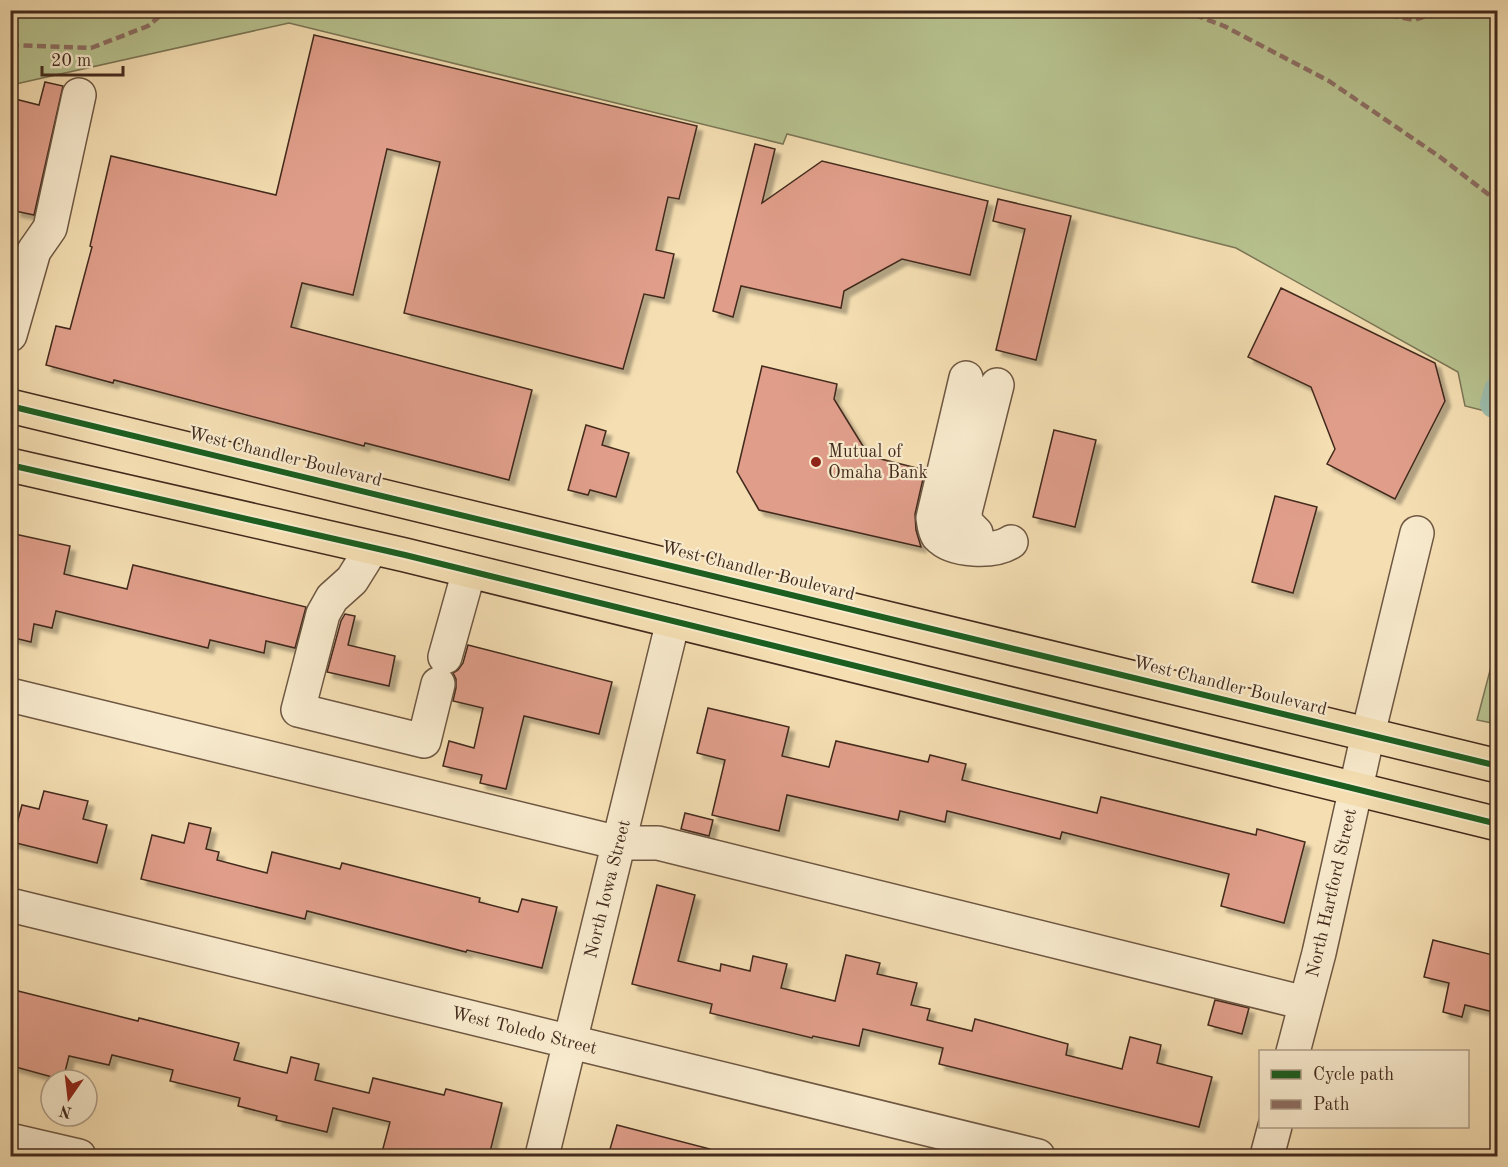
<svg xmlns="http://www.w3.org/2000/svg" width="1508" height="1167" font-family="'Old Standard TT',serif">
  <style>
    .green { fill: #b7c28f; stroke: #7c7656; stroke-width: 1.5 }
    .lines { fill: none; stroke-linecap: round; stroke-linejoin: round }
    .canal { stroke: #9cbcad; stroke-width: 28 }
    .building { fill: #e09e8a; stroke: #422a1d; stroke-width: 1.5; filter: url(#shadow) }
    .minor-casing { stroke: #6e5742; stroke-width: 36 }
    .major-casing { stroke: #422a1d; stroke-width: 36 }
    .minor { stroke: #f8eacd; stroke-width: 33 }
    .major { stroke: #f4deb2; stroke-width: 33 }
    .quiet { stroke: #8d6e63; stroke-width: 4.5; stroke-dasharray: 9 4.5; stroke-linecap: butt }
    .cycleway-casing { stroke: #f8eacd; stroke-width: 10 }
    .cycleway { stroke: #1b5e20; stroke-width: 6 }
    .poi-dot { fill: #8f2418; stroke: #f8eacd; stroke-width: 2 }
    .labels { text-anchor: middle; dominant-baseline: central; stroke-width: 4.5; stroke-linejoin: round; paint-order: stroke }
    .poi-label { font-size: 18px; fill: #422a1d; stroke: #f8eacd; text-anchor: start }
    .street-label { font-size: 18px; fill: #422a1d; stroke: #f8eacd }
  </style>
  <defs>
    <filter id="shadow"><feDropShadow dx="5.5" dy="5.5" stdDeviation="1.5" flood-color="#0004"/></filter>
  </defs>
  <rect width="100%" height="100%" fill="#f4deb2"/>
  <filter id="stains"><feTurbulence type="fractalNoise" baseFrequency=".00333" numOctaves="4"/><feColorMatrix values="0 0 0 0 .2 0 0 0 0 .09 0 0 0 0 .02 0 0 0 .5 -.17"/></filter>
  <radialGradient id="worn" r=".72"><stop offset=".6" stop-color="#630" stop-opacity="0"/><stop offset="1" stop-color="#630" stop-opacity=".3"/></radialGradient>
  <path class="green" d="M 10,11 L 1497,11 L 1497,414 L 1465,406 L 1458,372 L 1236,248 L 787,134 L 783,144 L 289,23 L 11,85 Z
    M 1497,644 L 1497,724 L 1477,720 Z"/>
  <g class="lines">
    <path class="canal" d="M 1494,404 L 1498,390"/>
  </g>
  <path class="building" d="M 314,35 L 697,126 L 679,199 L 668,197 L 656,250 L 674,254 L 664,298 L 644,294 L 623,369 L 404,313 L 440,162 L 387,149 L 353,295 L 302,283 L 291,327 L 532,390 L 509,480 L 365,443 L 364,446 L 114,380 L 113,383 L 46,365 L 56,326 L 70,329 L 92,247 L 90,246 L 111,156 L 276,195 Z
    M 45,82 L 63,86 L 34,215 L 15,211 L 17,199 L 10,198 L 10,118 L 15,99 L 39,105 Z
    M 755,144 L 775,149 L 762,203 L 822,161 L 988,201 L 970,275 L 902,259 L 844,291 L 841,308 L 741,286 L 733,317 L 713,311 Z
    M 998,199 L 1071,216 L 1036,360 L 996,350 L 1025,229 L 993,221 Z
    M 1281,288 L 1435,363 L 1445,401 L 1395,499 L 1327,464 L 1335,449 L 1311,387 L 1248,357 Z
    M 762,366 L 837,384 L 834,399 L 869,456 L 925,470 L 915,514 L 916,530 L 921,547 L 759,510 L 737,472 Z
    M 586,425 L 606,431 L 602,445 L 629,453 L 616,497 L 590,490 L 588,495 L 568,490 Z
    M 1054,430 L 1096,440 L 1075,527 L 1033,517 Z
    M 1275,496 L 1317,507 L 1293,593 L 1252,582 Z
    M 10,533 L 70,546 L 64,574 L 127,589 L 133,565 L 306,607 L 295,648 L 266,641 L 264,653 L 210,640 L 208,648 L 56,611 L 52,628 L 34,624 L 31,642 L 10,637 Z
    M 345,614 L 355,616 L 348,645 L 395,656 L 389,686 L 327,672 L 341,621 Z
    M 468,645 L 612,682 L 599,734 L 524,716 L 506,789 L 480,783 L 482,775 L 443,766 L 449,741 L 474,748 L 483,708 L 453,701 L 456,688 L 456,679 L 453,673 L 458,670 L 463,663 Z
    M 708,708 L 789,727 L 782,756 L 829,767 L 836,741 L 928,762 L 930,755 L 966,764 L 962,780 L 1097,813 L 1101,797 L 1256,835 L 1257,829 L 1305,842 L 1284,923 L 1221,906 L 1229,874 L 1062,832 L 1060,839 L 947,811 L 945,822 L 900,811 L 898,820 L 787,795 L 779,831 L 712,815 L 725,760 L 697,753 Z
    M 44,791 L 88,801 L 83,819 L 107,825 L 97,863 L 12,842 L 22,805 L 39,809 Z
    M 685,813 L 713,820 L 709,836 L 681,829 Z
    M 189,823 L 211,828 L 206,849 L 219,852 L 217,860 L 267,873 L 272,852 L 340,869 L 342,863 L 480,898 L 479,902 L 518,912 L 522,899 L 557,907 L 542,968 L 467,950 L 466,952 L 307,911 L 305,919 L 141,879 L 152,835 L 184,843 Z
    M 657,885 L 695,895 L 678,961 L 720,971 L 721,964 L 750,971 L 753,956 L 787,964 L 781,988 L 835,1001 L 846,955 L 880,963 L 877,974 L 917,983 L 911,1005 L 930,1009 L 927,1020 L 972,1031 L 975,1019 L 1068,1044 L 1066,1055 L 1122,1069 L 1130,1037 L 1161,1045 L 1157,1063 L 1212,1077 L 1199,1127 L 939,1064 L 943,1048 L 863,1029 L 859,1046 L 813,1036 L 812,1038 L 710,1013 L 712,1004 L 632,984 Z
    M 1433,940 L 1497,956 L 1497,1013 L 1465,1005 L 1462,1017 L 1443,1012 L 1449,983 L 1424,977 Z
    M 10,989 L 138,1021 L 139,1018 L 239,1043 L 234,1060 L 287,1073 L 291,1057 L 319,1064 L 315,1080 L 369,1093 L 373,1078 L 444,1095 L 446,1089 L 502,1103 L 489,1156 L 381,1156 L 390,1122 L 333,1108 L 327,1132 L 276,1120 L 277,1116 L 238,1106 L 240,1098 L 170,1081 L 173,1070 L 112,1055 L 109,1065 L 69,1056 L 63,1080 L 12,1066 L 16,1048 L 10,1047 Z
    M 1215,1000 L 1249,1008 L 1242,1034 L 1208,1025 Z
    M 617,1125 L 710,1149 L 709,1156 L 608,1156 Z"/>
  <g class="lines">
    <defs>
      <path id="minor" d="M 10,335 L 34,251 L 50,228 L 79,95
        M 966,378 L 933,518 C 934,524 934,530 938,536 C 953,552 994,553 1011,542
        M 976,533 L 966,523 L 965,512 L 997,385
        M 372,548 L 352,580 L 332,598 L 323,614 L 298,710 L 424,741 L 438,684
        M 445,657 L 469,571
        M 10,695 L 619,843 L 658,843 L 1305,1003
        M 10,905 L 1038,1156
        M 1293,1052 L 1319,953 L 1368,734 L 1417,533
        M 10,1140 L 79,1156
        M 542,1156 L 673,621
        M 1267,1156 L 1275,1126"/>
      <path id="major" d="M 10,406 L 1498,766
        M 10,465 L 405,555 L 1498,824"/>
    </defs>
    <use href="#minor" class="minor-casing"/>
    <use href="#major" class="major-casing"/>
    <use href="#minor" class="minor"/>
    <use href="#major" class="major"/>
    <path class="quiet" d="M 1182,10 L 1224,26 L 1329,81 L 1440,157 L 1488,194 L 1498,197
      M 1363,10 L 1414,20 L 1445,10
      M 10,45 L 91,48 L 148,26 L 167,10"/>
    <defs>
      <path id="cycleway" d="M 10,406 L 1498,766
        M 10,465 L 405,555 L 1498,824"/>
    </defs>
    <use href="#cycleway" class="cycleway-casing"/>
    <use href="#cycleway" class="cycleway"/>
  </g>
  <circle class="poi-dot" cx="816" cy="462" r="6"/>
  <g class="labels">
    <g class="poi-label">
      <text x="828" y="452">Mutual of<tspan x="828" dy="21">Omaha Bank</tspan></text>
    </g>
    <g class="street-label">
      <text transform="translate(285 457) rotate(14)">West Chandler Boulevard</text>
      <text transform="translate(758 571) rotate(14)">West Chandler Boulevard</text>
      <text transform="translate(1230 686) rotate(14)">West Chandler Boulevard</text>
      <text transform="translate(608 889) rotate(-76)">North Iowa Street</text>
      <text transform="translate(1332 893) rotate(-77)">North Hartford Street</text>
      <text transform="translate(524 1031) rotate(14)">West Toledo Street</text>
    </g>
  </g>
  <rect width="1508" height="1167" fill="none" stroke="#f4deb2" stroke-width="36"/>
  <rect x="12" y="12" width="1484" height="1143" fill="none" stroke="#422a1d" stroke-width="3"/>
  <rect x="18" y="18" width="1472" height="1131" fill="none" stroke="#422a1d" stroke-width="1.5"/>
  <rect x="1259" y="1050" width="210" height="78" fill="#f8eacd" stroke="#af9d87" stroke-width="1.5"/>
  <rect x="1271" y="1070" width="30" height="9" fill="#1b5e20" stroke="#af9d87" stroke-width="1.5"/>
  <text x="1313" y="1080" font-size="18" fill="#422a1d">Cycle path</text>
  <rect x="1271" y="1100" width="30" height="9" fill="#8d6e63" stroke="#af9d87" stroke-width="1.5"/>
  <text x="1313" y="1110" font-size="18" fill="#422a1d">Path</text>
  <g transform="translate(69 1098) rotate(194)"><circle r="28" fill="#f8eacd" stroke="#af9d87" stroke-width="1.5"/>
  <path d="M0-4.5L10 22L0 15L-10 22Z" fill="#8f2418"/>
  <text y="-9" font-size="16" font-weight="bold" text-anchor="middle" fill="#422a1d">N</text>
  </g>
  <path d="M42 66v9h81v-9" fill="none" stroke="#422a1d" stroke-width="3"/>
  <text x="51" y="66" font-size="18" fill="#422a1d" stroke="#f8eacd" stroke-width="4.5" paint-order="stroke">20 m</text>
  <rect width="100%" height="100%" filter="url(#stains)"/>
  <rect width="100%" height="100%" fill="url(#worn)"/>
</svg>
